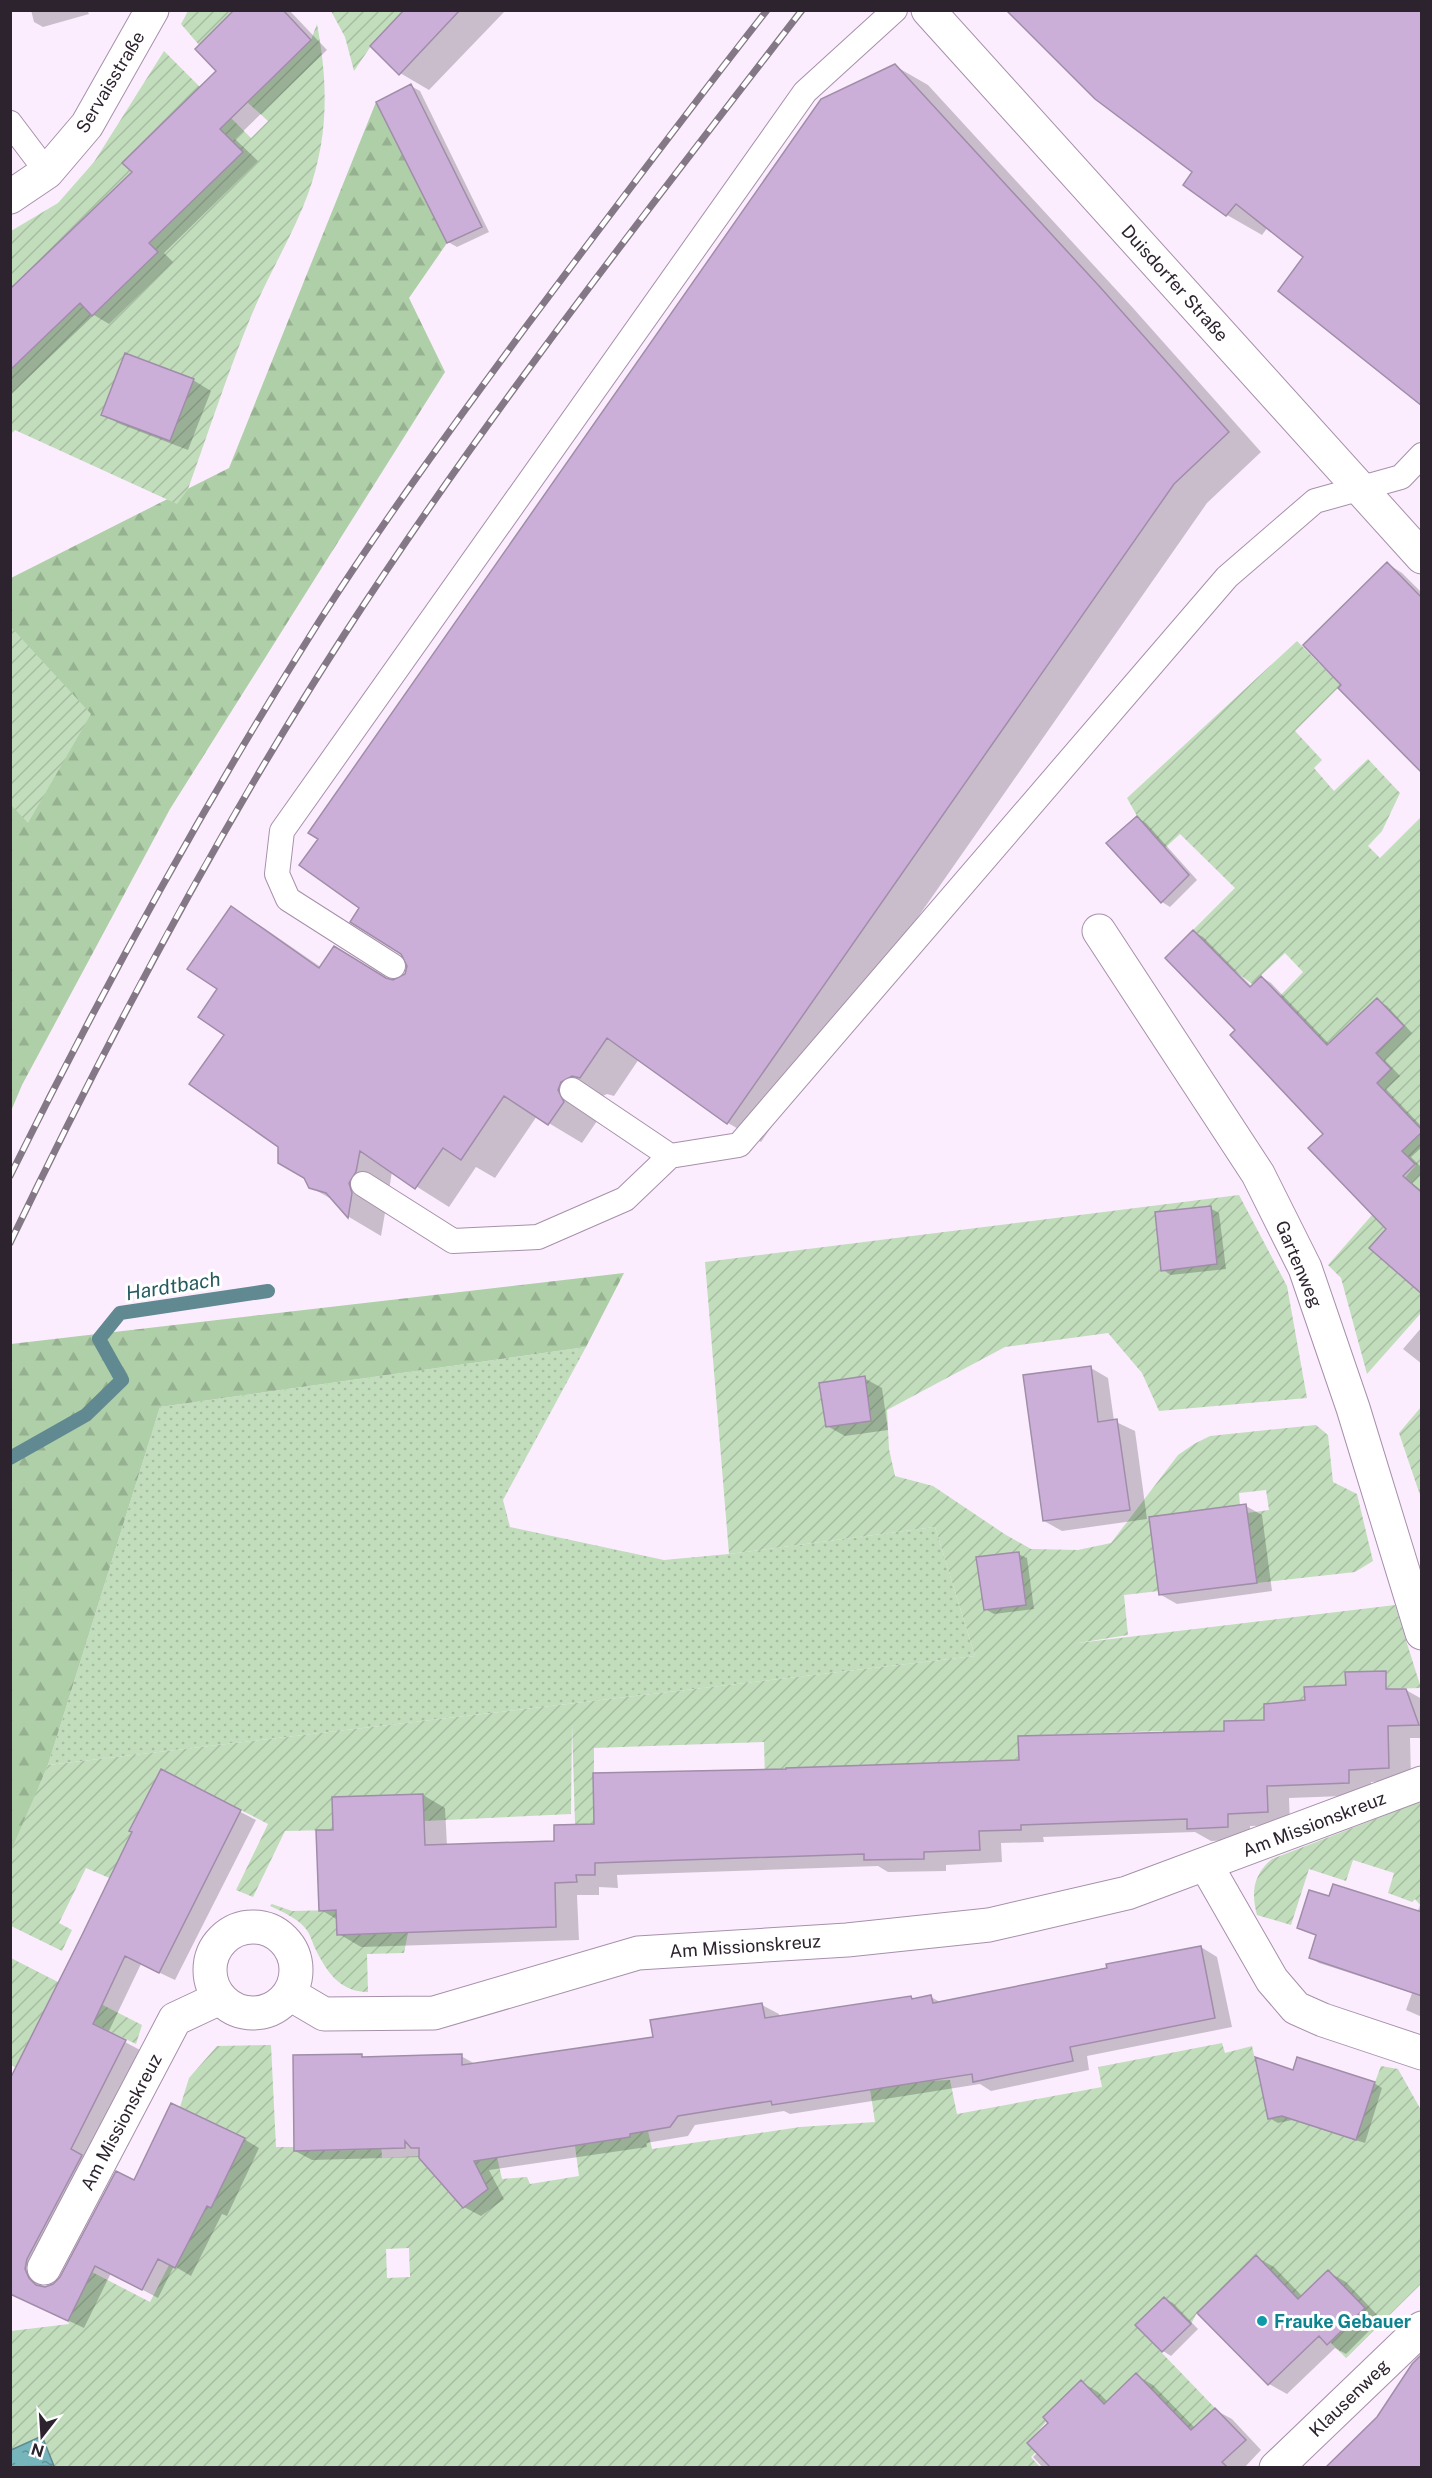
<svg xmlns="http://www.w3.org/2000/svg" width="1432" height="2478" font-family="'Public Sans',sans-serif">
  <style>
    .grass { fill: url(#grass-dots) }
    .forest { fill: url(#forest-firs) }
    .garden { fill: url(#garden-furrows); fill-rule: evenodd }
    .water { fill: url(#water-ripples); stroke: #608991; stroke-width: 1.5 }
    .shadow { fill: #0003 }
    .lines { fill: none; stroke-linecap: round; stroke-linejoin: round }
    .stream { stroke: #608991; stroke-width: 14 }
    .building { fill: #cbafd8; stroke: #a08da9; stroke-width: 1.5 }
    .lane-casing { stroke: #a690aa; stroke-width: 26 }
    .street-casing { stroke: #a690aa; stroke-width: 35 }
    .secondary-casing { stroke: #a690aa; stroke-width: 35 }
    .lane { stroke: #fff; stroke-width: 24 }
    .street { stroke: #fff; stroke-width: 33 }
    .secondary { stroke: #fff; stroke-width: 33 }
    .rail-casing { stroke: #847886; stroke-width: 7 }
    .rail { stroke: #fff; stroke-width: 4.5; stroke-dasharray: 14; stroke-linecap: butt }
    .culture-dot { fill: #0f9aa8; stroke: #fff; stroke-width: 2 }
    .labels { text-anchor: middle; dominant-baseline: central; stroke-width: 6; stroke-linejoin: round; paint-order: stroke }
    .street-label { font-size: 18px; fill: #2c232e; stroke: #fff }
    .culture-label { font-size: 18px; font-weight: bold; fill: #0d838f; stroke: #fff; text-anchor: start }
    .water-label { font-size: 20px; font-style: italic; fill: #245a5f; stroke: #fff }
  </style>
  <defs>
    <pattern id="grass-dots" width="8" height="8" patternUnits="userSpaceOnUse" patternTransform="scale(1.5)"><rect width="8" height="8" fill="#c1ddbc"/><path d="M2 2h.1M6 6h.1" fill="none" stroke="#a6bda2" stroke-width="1.8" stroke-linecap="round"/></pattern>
    <pattern id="forest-firs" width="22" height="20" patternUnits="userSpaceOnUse" patternTransform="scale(1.5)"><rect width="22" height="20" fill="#aecfa7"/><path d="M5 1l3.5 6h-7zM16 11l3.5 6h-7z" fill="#96b190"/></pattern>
    <pattern id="garden-furrows" width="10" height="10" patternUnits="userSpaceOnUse" patternTransform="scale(1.5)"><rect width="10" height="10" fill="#c1ddbc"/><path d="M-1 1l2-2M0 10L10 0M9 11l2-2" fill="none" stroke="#a6bda2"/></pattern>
    <pattern id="water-ripples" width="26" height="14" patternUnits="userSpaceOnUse" patternTransform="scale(1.5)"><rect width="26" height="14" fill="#76b5bc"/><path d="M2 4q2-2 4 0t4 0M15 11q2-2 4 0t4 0" fill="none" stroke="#619399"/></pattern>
  </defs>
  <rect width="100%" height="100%" fill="#fcedfe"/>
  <path class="grass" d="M 586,1347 L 503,1500 L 510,1527 L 664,1560 L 729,1554 L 935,1527 L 975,1656 L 48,1765 L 160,1407 Z"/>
  <path class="forest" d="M 376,102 L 447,243 L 409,298 L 445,372 L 170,809 L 22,1085 L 11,1111 L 11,578 L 229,468 Z
    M 624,1273 L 586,1347 L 160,1407 L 48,1765 L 11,1855 L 11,1344 Z"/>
  <path class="garden" d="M 188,11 L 234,11 L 199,45 L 181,24 Z
    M 331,11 L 404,11 L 373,43 L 354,71 L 345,37 Z
    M 317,24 C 328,83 329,136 308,194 C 293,235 269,273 252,314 C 228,371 209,431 188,489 L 177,504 L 15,430 L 11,434 L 11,231 L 58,203 L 94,162 L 164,51 L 251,138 L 268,121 L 247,102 L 311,40 Z
    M 11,627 L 91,714 L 28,823 L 11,805 Z
    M 1297,641 L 1341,685 L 1295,731 L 1322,760 L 1314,768 L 1334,791 L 1368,759 L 1400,793 L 1382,831 L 1368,846 L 1380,858 L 1421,817 L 1421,1130 L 1377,1083 L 1391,1069 L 1376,1053 L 1403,1026 L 1331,1041 L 1326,1045 L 1280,996 L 1303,972 L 1285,953 L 1252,984 L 1231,968 L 1193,930 L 1235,888 L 1180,834 L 1165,848 L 1137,816 L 1127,798 Z
    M 1421,1132 L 1421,1313 L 1367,1374 L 1341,1278 L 1328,1265 L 1416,1165 L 1402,1151 Z
    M 1239,1195 L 1287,1286 L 1307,1398 L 1159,1411 L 1142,1373 L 1108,1333 L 1005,1347 L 887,1410 L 889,1449 L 895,1476 L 933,1486 L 1006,1535 L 1031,1549 L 1078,1550 L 1111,1543 L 1178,1455 L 1194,1444 L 1210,1436 L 1316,1425 L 1328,1435 L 1333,1482 L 1357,1494 L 1373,1561 L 1355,1572 L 1257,1583 L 1247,1513 L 1269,1510 L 1266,1490 L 1239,1493 L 1240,1505 L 1150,1517 L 1159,1591 L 1124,1595 L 1128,1635 L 1078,1643 L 1395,1605 L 1421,1688 L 1386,1689 L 1386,1672 L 1345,1673 L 1346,1685 L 1305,1687 L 1305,1700 L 1285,1701 L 1265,1720 L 1224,1721 L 1225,1735 L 1163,1742 L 1163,1731 L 1018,1736 L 1020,1794 L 997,1761 L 786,1768 L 786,1818 L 766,1819 L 764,1742 L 594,1748 L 594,1824 L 575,1824 L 572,1724 L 571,1814 L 424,1821 L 423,1794 L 333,1797 L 333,1830 L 285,1831 L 253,1897 L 236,1890 L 268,1824 L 161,1769 L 129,1830 L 137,1835 L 114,1880 L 86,1868 L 59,1923 L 72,1930 L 62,1951 L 11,1926 L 10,1853 L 48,1765 L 975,1656 L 935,1527 L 729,1554 L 705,1262 Z
    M 1421,1407 L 1421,1498 L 1399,1433 Z
    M 1417,1803 L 1421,1803 L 1421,1913 L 1417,1912 L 1420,1905 L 1415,1899 L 1412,1902 L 1388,1893 L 1394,1873 L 1353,1860 L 1346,1881 L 1309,1869 L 1291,1925 L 1257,1915 C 1251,1892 1253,1875 1272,1859 Z
    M 272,1904 L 292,1911 L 336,1910 L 341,1935 L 408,1933 L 404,1953 L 367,1954 L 368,1992 C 339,1992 326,1971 314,1946 C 312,1941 310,1934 306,1929 C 297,1918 283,1912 270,1906 Z
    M 11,1958 L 142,2025 L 136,2044 L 49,2002 L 16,2068 L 11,2065 Z
    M 1222,2043 L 1225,2053 L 1252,2046 L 1268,2119 L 1287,2115 L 1375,2082 L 1381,2066 L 1398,2069 L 1421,2110 L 1421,2284 L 1346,2358 L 1330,2342 L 1298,2299 L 1256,2255 L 1197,2313 L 1191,2324 L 1164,2297 L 1135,2325 L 1215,2408 L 1192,2431 L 1148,2386 L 1104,2404 L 1081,2380 L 1043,2417 L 1046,2422 L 1028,2443 L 1036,2452 L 1031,2457 L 1040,2467 L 11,2468 L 11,2331 L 69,2324 L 68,2321 L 92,2272 L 150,2302 L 169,2265 L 175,2268 L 199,2221 L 187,2197 L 211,2208 L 244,2138 L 180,2107 L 189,2078 L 217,2046 L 271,2045 L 276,2147 L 294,2147 L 294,2151 L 365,2150 L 381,2143 L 382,2158 L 419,2156 L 493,2139 L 502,2179 L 527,2177 L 530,2184 L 579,2176 L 575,2146 L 630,2137 L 630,2134 L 648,2131 L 652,2149 L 800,2127 L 875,2122 L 870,2089 L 924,2081 L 950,2080 L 957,2114 L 1102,2087 L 1098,2067 ZM 409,2248 L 410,2277 L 387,2278 L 386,2249 Z"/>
  <path class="water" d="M 42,2436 L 54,2466 L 11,2467 L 11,2450 Z"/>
  <path class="shadow" d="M 31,10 L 87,10 L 89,14 L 43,27 L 34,22 Z
    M 236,10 L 289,10 L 327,50 L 235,139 L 258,161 L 164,253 L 173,262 L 109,324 L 94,315 L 10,395 L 10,284 L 15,287 L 134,172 L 218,71 Z
    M 406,10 L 506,10 L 429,90 L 400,73 Z
    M 1008,10 L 1305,257 L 1268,227 L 1262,235 L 1227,215 L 1185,185 L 1195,172 Z
    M 895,66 L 928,85 L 1133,308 L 1261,452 L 1207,503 L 761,1142 L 728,1123 L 639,1059 L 614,1096 L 607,1094 L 594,1100 L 591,1110 L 597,1121 L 582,1143 L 537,1116 L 495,1178 L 476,1167 L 449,1207 L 392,1171 L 389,1191 L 382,1203 L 385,1213 L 381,1236 L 349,1217 L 335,1201 L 310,1187 L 280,1146 L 226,1034 L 219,989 L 231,908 L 264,928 L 322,968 L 335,948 L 391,981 L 406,975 Z
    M 411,86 L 420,91 L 489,232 L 457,247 L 448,242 Z
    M 193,380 L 211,391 L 188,450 L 120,424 L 103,414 Z
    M 1388,564 L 1402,573 L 1422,593 L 1422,771 Z
    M 1137,818 L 1146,823 L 1197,880 L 1170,907 L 1162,902 Z
    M 1194,932 L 1203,937 L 1252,987 L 1262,977 L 1271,983 L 1330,1045 L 1377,1000 L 1387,1006 L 1412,1033 L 1385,1060 L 1400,1076 L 1386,1089 L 1422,1127 L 1422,1147 L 1411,1157 L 1422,1168 L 1422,1173 L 1412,1183 L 1422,1191 L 1388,1229 L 1325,1134 L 1237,1030 Z
    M 1210,1208 L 1219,1213 L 1226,1269 L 1171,1275 L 1163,1270 Z
    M 1422,1327 L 1422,1364 L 1403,1349 Z
    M 1091,1368 L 1108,1378 L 1114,1421 L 1135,1431 L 1147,1519 L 1062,1531 L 1044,1521 Z
    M 864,1378 L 882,1388 L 888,1430 L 845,1436 L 827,1426 Z
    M 1246,1506 L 1262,1515 L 1272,1591 L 1177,1604 L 1161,1595 Z
    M 1018,1554 L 1027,1558 L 1034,1609 L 994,1614 L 985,1609 Z
    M 1386,1688 L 1390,1690 L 1406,1690 L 1422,1699 L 1422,1738 L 1410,1738 L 1411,1780 L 1371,1782 L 1371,1795 L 1289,1798 L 1290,1825 L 1250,1826 L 1250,1839 L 1211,1841 L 1195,1832 L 1043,1837 L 1044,1842 L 1001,1843 L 1002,1862 L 946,1865 L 946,1871 L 888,1872 L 878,1866 L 617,1875 L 618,1888 L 599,1887 L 599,1895 L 577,1895 L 579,1940 L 361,1947 L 339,1934 L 338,1920 L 321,1910 L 335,1831 L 423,1795 L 445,1808 L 447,1846 L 556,1843 L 596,1825 L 787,1771 L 1020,1762 L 1226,1732 L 1266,1721 L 1307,1702 Z
    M 161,1771 L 256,1820 L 175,1980 L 141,1964 L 108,2033 L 140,2050 L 40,2278 L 43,2288 L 54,2285 L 61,2278 L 135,2182 L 244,2139 L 259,2148 L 227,2216 L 222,2214 L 191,2276 L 174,2266 L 158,2298 L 111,2273 L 84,2328 L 12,2294 L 10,2298 L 10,2093 Z
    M 1299,1927 L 1422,1934 L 1422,2017 L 1406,2010 L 1412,1993 L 1319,1963 L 1311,1958 L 1317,1936 Z
    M 1201,1947 L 1217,1957 L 1232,2027 L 1087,2056 L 1089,2070 L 991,2091 L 980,2084 L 790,2114 L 784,2111 L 695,2125 L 688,2136 L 646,2143 L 647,2147 L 489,2170 L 504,2199 L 481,2216 L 464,2207 L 421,2157 L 312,2160 L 295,2151 L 361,2055 L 367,2059 L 461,2056 L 477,2065 L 654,2038 L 762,2005 L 779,2014 L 779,2018 L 911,1998 L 914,2000 L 931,1997 L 942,2003 Z
    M 1294,2072 L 1374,2083 L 1382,2088 L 1365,2143 L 1292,2120 L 1278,2123 L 1269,2118 Z
    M 1256,2257 L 1274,2267 L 1303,2297 L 1328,2272 L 1346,2282 L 1381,2319 L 1346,2354 L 1335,2348 L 1287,2394 L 1269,2384 L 1199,2313 Z
    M 1164,2298 L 1173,2303 L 1198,2329 L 1171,2356 L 1163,2351 Z
    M 1136,2375 L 1153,2385 L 1196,2429 L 1215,2410 L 1232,2419 L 1261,2450 L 1244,2468 L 1043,2468 L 1033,2457 L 1038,2452 L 1050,2423 L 1081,2382 L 1098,2392 L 1108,2402 Z"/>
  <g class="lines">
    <path class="stream" d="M 10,1458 L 86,1415 L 122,1380 L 99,1339 L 120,1313 L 268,1291"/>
  </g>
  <path class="building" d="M 234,10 L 283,10 L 311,40 L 220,129 L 243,152 L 149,243 L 158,252 L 92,316 L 80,303 L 10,370 L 10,289 L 132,172 L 122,163 L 216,71 L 195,49 Z
    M 404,10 L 460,10 L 399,75 L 370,46 Z
    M 1006,10 L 1422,10 L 1422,406 L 1278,291 L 1303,257 L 1236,204 L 1226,216 L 1183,185 L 1192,172 L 1095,99 Z
    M 895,64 L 1100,287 L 1229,432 L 1174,484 L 727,1124 L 607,1038 L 580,1078 L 572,1076 L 561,1082 L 558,1090 L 564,1102 L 548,1125 L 504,1096 L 461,1160 L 443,1148 L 415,1189 L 360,1151 L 356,1172 L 349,1183 L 352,1193 L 348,1218 L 326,1193 L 309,1188 L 304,1178 L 278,1163 L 278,1147 L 189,1084 L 224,1035 L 198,1017 L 217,989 L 187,969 L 231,906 L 319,968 L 334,946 L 386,978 L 393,980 L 405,974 L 407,966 L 401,954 L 350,922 L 359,908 L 299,865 L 318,839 L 308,833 L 821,99 Z
    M 411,84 L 482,227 L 447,243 L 376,102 Z
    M 125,353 L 194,379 L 170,441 L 101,415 Z
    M 1387,562 L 1422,598 L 1422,773 L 1338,688 L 1341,685 L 1303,645 Z
    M 1137,816 L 1189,875 L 1161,903 L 1106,843 Z
    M 1193,930 L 1250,987 L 1261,976 L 1327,1045 L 1377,998 L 1404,1026 L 1376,1053 L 1391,1069 L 1377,1083 L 1422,1130 L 1422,1132 L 1402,1151 L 1415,1164 L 1403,1176 L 1420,1191 L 1422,1189 L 1422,1294 L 1369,1248 L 1386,1229 L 1308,1148 L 1323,1134 L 1230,1035 L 1235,1030 L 1165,958 Z
    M 1211,1206 L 1217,1264 L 1161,1271 L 1155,1212 Z
    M 1091,1366 L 1098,1422 L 1117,1419 L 1130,1510 L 1043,1521 L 1023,1375 Z
    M 865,1376 L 871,1421 L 826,1427 L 819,1383 Z
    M 1246,1504 L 1257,1583 L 1159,1595 L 1149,1517 Z
    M 1019,1552 L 1026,1605 L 984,1610 L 976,1557 Z
    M 1386,1671 L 1386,1689 L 1406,1689 L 1419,1725 L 1388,1726 L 1389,1768 L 1349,1770 L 1349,1783 L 1267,1786 L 1268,1812 L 1228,1814 L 1228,1827 L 1187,1829 L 1187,1819 L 1021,1825 L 1021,1830 L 979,1831 L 980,1850 L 924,1852 L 924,1859 L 864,1860 L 864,1854 L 595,1863 L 595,1875 L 576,1875 L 577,1882 L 555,1883 L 556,1927 L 337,1935 L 336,1910 L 319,1911 L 316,1830 L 333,1830 L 332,1797 L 423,1794 L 425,1845 L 554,1841 L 554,1825 L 594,1824 L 593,1773 L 786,1769 L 786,1768 L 1019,1760 L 1018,1736 L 1224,1731 L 1224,1721 L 1264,1720 L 1264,1704 L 1305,1700 L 1304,1687 L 1346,1685 L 1345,1672 Z
    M 161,1769 L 241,1810 L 159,1973 L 125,1956 L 93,2024 L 126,2040 L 71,2149 L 82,2155 L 27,2259 L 25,2269 L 29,2278 L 36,2285 L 45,2287 L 53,2284 L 60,2277 L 116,2171 L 134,2180 L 171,2103 L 245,2138 L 211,2208 L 207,2206 L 175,2268 L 158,2259 L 142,2290 L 95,2266 L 68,2321 L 10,2294 L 10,2079 L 82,1935 L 132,1832 L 129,1831 Z
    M 1333,1884 L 1422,1912 L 1422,1996 L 1309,1958 L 1316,1935 L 1297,1928 L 1309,1890 L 1329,1896 Z
    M 1201,1946 L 1215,2018 L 1070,2047 L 1073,2061 L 973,2082 L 972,2074 L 772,2105 L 771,2101 L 721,2109 L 678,2116 L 670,2127 L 630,2134 L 630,2137 L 474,2161 L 488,2189 L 463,2208 L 419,2158 L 419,2148 L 411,2148 L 405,2141 L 405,2148 L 294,2151 L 293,2055 L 362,2054 L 362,2057 L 462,2054 L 462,2065 L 653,2037 L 650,2020 L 762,2003 L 765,2018 L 911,1996 L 912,1999 L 931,1995 L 933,2003 L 1107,1968 L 1106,1964 Z
    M 1255,2057 L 1293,2070 L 1297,2057 L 1375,2082 L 1356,2140 L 1282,2116 L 1268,2119 Z
    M 1256,2255 L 1298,2299 L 1328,2270 L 1365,2308 L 1327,2345 L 1319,2336 L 1268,2385 L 1197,2313 Z
    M 1164,2297 L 1191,2324 L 1162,2352 L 1135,2325 Z
    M 1422,2354 L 1422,2468 L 1325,2468 L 1377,2417 L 1412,2364 Z
    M 1136,2373 L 1191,2430 L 1215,2408 L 1246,2440 L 1222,2462 L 1228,2468 L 1051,2468 L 1027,2443 L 1048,2423 L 1043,2417 L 1081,2380 L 1104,2404 Z"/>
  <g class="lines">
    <defs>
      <path id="lane" d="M 10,123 L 47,172
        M 393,966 L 288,899 L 277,874 L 282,831 L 805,92 L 895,10
        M 572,1090 L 670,1156 L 739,1145 L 1227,577 L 1315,501 L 1401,477 L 1422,455
        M 363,1184 L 453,1241 L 538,1237 L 625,1199 L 670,1156"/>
      <path id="street" d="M 1099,931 L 1258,1174 L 1305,1268 L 1353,1408 L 1422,1633
        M 1206,1865 L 1272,1980 L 1296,2008 L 1323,2020 L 1422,2053
        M210 1970a43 43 0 1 1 86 0a43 43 0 1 1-86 0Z
        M 290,1994 L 324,2014 L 434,2013 L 638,1953 L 847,1940 L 989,1925 L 1127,1893 L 1422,1783
        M 44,2268 L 175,2019 L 220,1998
        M 1276,2468 L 1422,2328"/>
      <path id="secondary" d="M 928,10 L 1422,557
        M 10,197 L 47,172 L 87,125 L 152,10"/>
    </defs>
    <use href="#lane" class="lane-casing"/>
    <use href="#street" class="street-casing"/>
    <use href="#secondary" class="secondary-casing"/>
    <use href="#lane" class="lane"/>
    <use href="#street" class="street"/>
    <use href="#secondary" class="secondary"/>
    <defs>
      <path id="rail" d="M 10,1176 C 104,986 207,799 320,620 C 384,520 455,423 525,328 C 605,221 685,115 767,10
        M 10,1243 C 110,1034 219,829 344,635 C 484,418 644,215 802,10"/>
    </defs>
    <use href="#rail" class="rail-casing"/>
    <use href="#rail" class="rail"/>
  </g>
  <circle class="culture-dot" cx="1262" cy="2321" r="6"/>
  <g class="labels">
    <g class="street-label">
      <text transform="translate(110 82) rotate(-59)">Servaisstraße</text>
      <text transform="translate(1175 283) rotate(48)">Duisdorfer Straße</text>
      <text transform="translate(1299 1264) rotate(67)">Gartenweg</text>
      <text transform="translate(1314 1824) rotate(-21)">Am Missionskreuz</text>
      <text transform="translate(745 1946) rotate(-4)">Am Missionskreuz</text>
      <text transform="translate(121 2122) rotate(-62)">Am Missionskreuz</text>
      <text transform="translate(1349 2398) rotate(-44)">Klausenweg</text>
    </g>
    <g class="culture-label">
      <text x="1274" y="2321">Frauke Gebauer</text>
    </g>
    <g class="water-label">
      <text transform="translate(173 1286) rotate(-9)">Hardtbach</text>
    </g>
  </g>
  <rect width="1432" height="2478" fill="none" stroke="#2c232e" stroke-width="24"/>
  <g transform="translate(42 2436) rotate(197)" stroke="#ffffff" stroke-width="4.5" paint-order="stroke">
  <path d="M0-4.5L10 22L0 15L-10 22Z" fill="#2c232e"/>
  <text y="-9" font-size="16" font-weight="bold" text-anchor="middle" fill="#2c232e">N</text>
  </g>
</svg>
